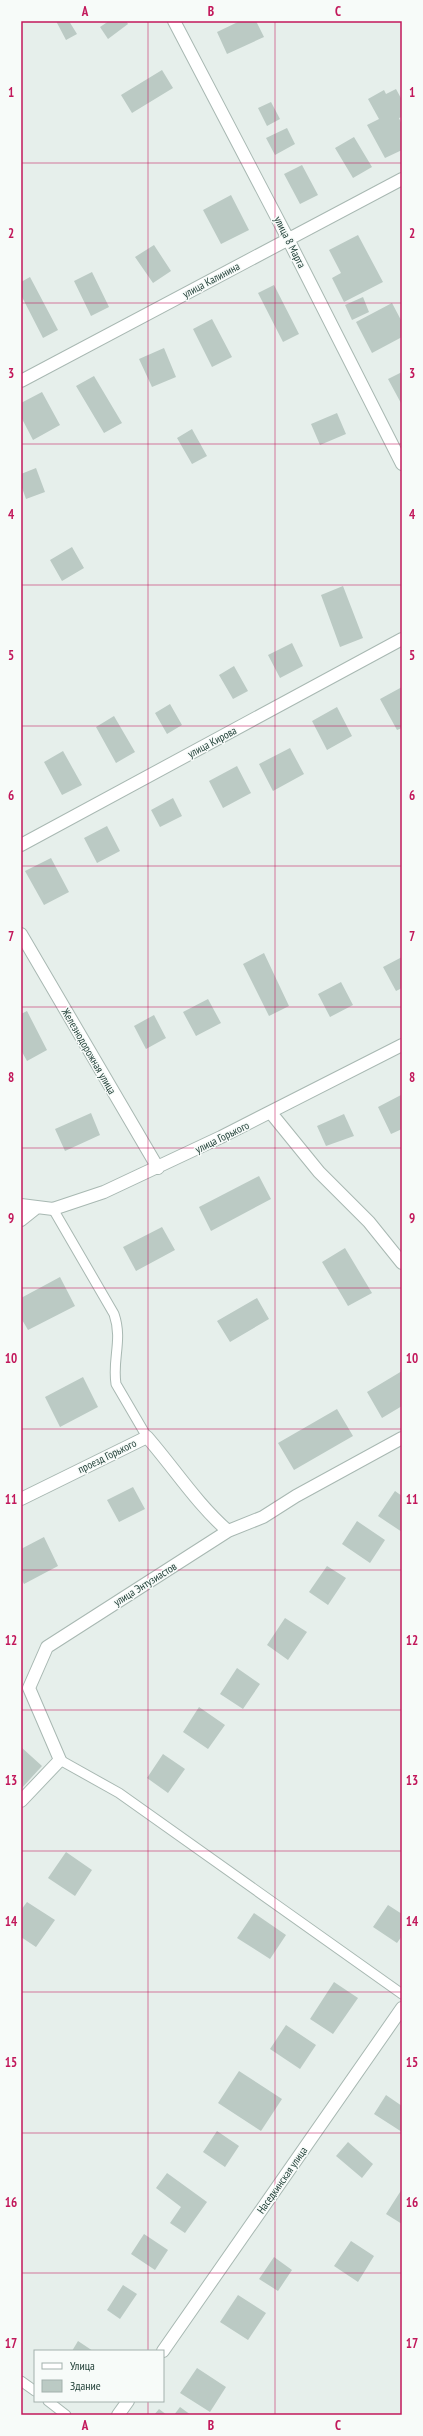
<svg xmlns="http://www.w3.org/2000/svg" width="423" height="2436" font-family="'PT Sans Narrow',sans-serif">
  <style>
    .building { fill: #bbcac4 }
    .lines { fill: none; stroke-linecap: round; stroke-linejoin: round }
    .service-casing { stroke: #a8b8b2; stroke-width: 11 }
    .minor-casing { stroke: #a8b8b2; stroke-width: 14 }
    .service { stroke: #fff; stroke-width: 9 }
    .minor { stroke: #fff; stroke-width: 12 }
    .grid { fill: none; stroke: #c2185b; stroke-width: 1; stroke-opacity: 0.55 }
    .labels { text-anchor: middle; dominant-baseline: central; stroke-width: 3; stroke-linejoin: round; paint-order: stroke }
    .street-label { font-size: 11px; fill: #24423a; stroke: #f7fbf9 }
    .neatline { fill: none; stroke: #c2185b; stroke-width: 1.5 }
    .grid-label { font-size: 13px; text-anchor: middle; font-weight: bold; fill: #c2185b }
  </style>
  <rect width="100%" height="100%" fill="#e6efeb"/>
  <path class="building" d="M 56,21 L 69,21 L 77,34 L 66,40 Z
    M 109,21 L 126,21 L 128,24 L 108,39 L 100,27 Z
    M 240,21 L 256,21 L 264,37 L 227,54 L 217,32 Z
    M 162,70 L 173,88 L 132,113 L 121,95 Z
    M 396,89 L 402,100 L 402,117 L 399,118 L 402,125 L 402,150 L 385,158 L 367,125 L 379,119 L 368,99 L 384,90 L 386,94 Z
    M 271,102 L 280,119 L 267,126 L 258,108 Z
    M 287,128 L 295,144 L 275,155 L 266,138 Z
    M 354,137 L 372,167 L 353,178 L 335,148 Z
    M 302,165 L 318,195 L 300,204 L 284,174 Z
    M 231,195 L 249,230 L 221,244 L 203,210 Z
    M 358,235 L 383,282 L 344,302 L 332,278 L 341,273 L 329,250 Z
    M 154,245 L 171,271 L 153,283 L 135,257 Z
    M 92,272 L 109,307 L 91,316 L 74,281 Z
    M 30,277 L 58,330 L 43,338 L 21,295 L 21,282 Z
    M 274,285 L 299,334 L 283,342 L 258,293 Z
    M 363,297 L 369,312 L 352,320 L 345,305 Z
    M 392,303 L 402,322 L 402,337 L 372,353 L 356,322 Z
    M 212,319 L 232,357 L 212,367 L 193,329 Z
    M 164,348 L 176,377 L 152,387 L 139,359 Z
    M 402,372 L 402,405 L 388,379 Z
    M 94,376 L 122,423 L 104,433 L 76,386 Z
    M 42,392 L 60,425 L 33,440 L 21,417 L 21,403 Z
    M 337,413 L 346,434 L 320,445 L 311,424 Z
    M 192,429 L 207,456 L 192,464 L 177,438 Z
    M 36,468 L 45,492 L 26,499 L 21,485 L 21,474 Z
    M 72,547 L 84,568 L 62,581 L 50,560 Z
    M 343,586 L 363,638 L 340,647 L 321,595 Z
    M 292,643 L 303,666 L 280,678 L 268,655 Z
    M 234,666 L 248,691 L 233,699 L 219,675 Z
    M 402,687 L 402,728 L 397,730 L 380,699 Z
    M 170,704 L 182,725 L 167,734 L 155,713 Z
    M 337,707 L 352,736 L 327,750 L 312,721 Z
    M 114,716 L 135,752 L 116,763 L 96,727 Z
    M 290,748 L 304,774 L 273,791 L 259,764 Z
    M 63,751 L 82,785 L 62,795 L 44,762 Z
    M 237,766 L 251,793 L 223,808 L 209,781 Z
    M 173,798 L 182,816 L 160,827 L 151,810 Z
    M 107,826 L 120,851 L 97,863 L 84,838 Z
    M 51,858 L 69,892 L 44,905 L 25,871 Z
    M 264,953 L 289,1006 L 269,1016 L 243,964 Z
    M 402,957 L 402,988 L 396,991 L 383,967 Z
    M 341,982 L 353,1005 L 330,1017 L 318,994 Z
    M 208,999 L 221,1023 L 196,1036 L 183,1012 Z
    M 27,1011 L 47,1050 L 27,1061 L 21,1050 L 21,1014 Z
    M 154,1015 L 166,1038 L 146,1049 L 134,1026 Z
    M 401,1095 L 402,1129 L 391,1134 L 378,1107 Z
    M 91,1113 L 100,1135 L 65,1151 L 55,1129 Z
    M 344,1114 L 354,1136 L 326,1146 L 317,1126 Z
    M 259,1176 L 271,1199 L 211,1231 L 199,1207 Z
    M 162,1227 L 175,1250 L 136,1271 L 123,1247 Z
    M 345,1248 L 372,1293 L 348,1306 L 322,1262 Z
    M 60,1277 L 75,1306 L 28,1330 L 21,1318 L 21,1298 Z
    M 257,1298 L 269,1319 L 230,1342 L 217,1321 Z
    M 402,1371 L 402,1406 L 382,1418 L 367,1392 Z
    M 83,1377 L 98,1407 L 60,1427 L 45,1397 Z
    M 337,1409 L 353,1436 L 294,1470 L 278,1443 Z
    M 133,1487 L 145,1509 L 119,1522 L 107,1500 Z
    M 395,1491 L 402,1496 L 402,1532 L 378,1516 Z
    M 357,1521 L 385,1540 L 370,1563 L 342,1544 Z
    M 44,1537 L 58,1566 L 24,1584 L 21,1578 L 21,1549 Z
    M 327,1566 L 346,1578 L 328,1605 L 309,1592 Z
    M 285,1618 L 307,1632 L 288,1660 L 267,1645 Z
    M 237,1668 L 260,1684 L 243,1709 L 220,1694 Z
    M 199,1707 L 225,1725 L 208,1749 L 183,1732 Z
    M 21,1747 L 42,1766 L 21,1789 Z
    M 163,1754 L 185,1769 L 168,1793 L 147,1778 Z
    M 66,1852 L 92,1870 L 75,1896 L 48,1878 Z
    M 27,1902 L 55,1920 L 36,1947 L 21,1937 L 21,1910 Z
    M 388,1905 L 402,1914 L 402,1936 L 397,1943 L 373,1927 Z
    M 254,1913 L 286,1935 L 270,1959 L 237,1938 Z
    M 334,1982 L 358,1998 L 333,2034 L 310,2019 Z
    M 286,2025 L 316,2045 L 300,2069 L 270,2049 Z
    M 239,2071 L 282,2099 L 261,2131 L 218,2103 Z
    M 386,2095 L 402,2106 L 402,2132 L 374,2114 Z
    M 217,2131 L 239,2146 L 225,2167 L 203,2152 Z
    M 348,2142 L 373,2164 L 362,2178 L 336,2156 Z
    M 167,2173 L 207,2202 L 185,2233 L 170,2223 L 181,2207 L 156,2188 Z
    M 402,2189 L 402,2224 L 386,2214 Z
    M 144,2234 L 168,2250 L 155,2270 L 131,2254 Z
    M 351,2241 L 374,2256 L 358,2282 L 334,2266 Z
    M 274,2257 L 292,2270 L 278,2291 L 259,2279 Z
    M 123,2285 L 137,2294 L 120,2319 L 107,2310 Z
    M 238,2295 L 266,2313 L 248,2340 L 220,2322 Z
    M 78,2341 L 93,2351 L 72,2351 Z
    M 197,2368 L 226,2387 L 210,2412 L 180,2393 Z
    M 180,2407 L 191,2415 L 174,2415 Z
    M 159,2409 L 167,2415 L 154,2415 Z"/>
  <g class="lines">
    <defs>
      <path id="service" d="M 53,1209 L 114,1314 C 123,1340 112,1359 116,1384 L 147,1437
        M 60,1760 L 119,1793 L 402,1994
        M 21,2381 L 35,2391
        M 48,2401 L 66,2415"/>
      <path id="minor" d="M 174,21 L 288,239 L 402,464
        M 21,381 L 402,179
        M 21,845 L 402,639
        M 21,934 L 158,1168
        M 271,1113 L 319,1172 L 369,1222 L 402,1263
        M 21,1205 L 53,1209 L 104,1192 L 221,1137 L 402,1045
        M 21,1220 L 36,1208
        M 21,1499 L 147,1437 C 174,1468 197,1504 228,1531
        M 21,1801 L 60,1760 L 29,1688 L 47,1647 L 228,1531 L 263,1517 L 296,1496 L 402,1438
        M 163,2351 L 402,2008
        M 118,2415 L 128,2401"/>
    </defs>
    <use href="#service" class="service-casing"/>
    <use href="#minor" class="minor-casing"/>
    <use href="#service" class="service"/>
    <use href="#minor" class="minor"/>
  </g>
  <path class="grid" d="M 148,21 L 148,2351M 275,21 L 275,2415M 21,163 L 402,163M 21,303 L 402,303M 21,444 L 402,444M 21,585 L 402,585M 21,726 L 402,726M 21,866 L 402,866M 21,1007 L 402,1007M 21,1148 L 402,1148M 21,1288 L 402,1288M 21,1429 L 402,1429M 21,1570 L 402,1570M 21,1710 L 402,1710M 21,1851 L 402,1851M 21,1992 L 402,1992M 21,2133 L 402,2133M 21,2273 L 402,2273M 148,2401 L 148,2415"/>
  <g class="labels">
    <g class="street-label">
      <text transform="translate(290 242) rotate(63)">улица 8 Марта</text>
      <text transform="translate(211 280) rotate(-28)">улица Калинина</text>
      <text transform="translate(212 742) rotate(-28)">улица Кирова</text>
      <text transform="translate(89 1051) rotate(60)">Железнодорожная улица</text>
      <text transform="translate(222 1137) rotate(-26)">улица Горького</text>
      <text transform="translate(107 1456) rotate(-26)">проезд Горького</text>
      <text transform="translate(145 1584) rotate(-32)">улица Энтузиастов</text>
      <text transform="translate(282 2180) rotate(-55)">Наседкинская улица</text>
    </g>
  </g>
  <rect width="423" height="2436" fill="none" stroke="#f7fbf9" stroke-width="44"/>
  <rect x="34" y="2350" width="130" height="52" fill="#f7fbf9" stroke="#a3b1ad"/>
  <rect x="42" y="2363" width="20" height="6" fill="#ffffff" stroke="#a3b1ad"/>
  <text x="70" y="2370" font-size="12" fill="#24423a">Улица</text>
  <rect x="42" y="2380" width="20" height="12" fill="#bbcac4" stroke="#a3b1ad"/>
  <text x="70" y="2390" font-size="12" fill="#24423a">Здание</text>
  <rect x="22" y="22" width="379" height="2392" class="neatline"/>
  <g class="grid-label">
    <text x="85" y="16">A</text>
    <text x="211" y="16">B</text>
    <text x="338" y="16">C</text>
    <text x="11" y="97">1</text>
    <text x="412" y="97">1</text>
    <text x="11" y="238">2</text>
    <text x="412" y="238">2</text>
    <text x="11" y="378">3</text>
    <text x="412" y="378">3</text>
    <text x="11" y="519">4</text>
    <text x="412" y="519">4</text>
    <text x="11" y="660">5</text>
    <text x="412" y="660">5</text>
    <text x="11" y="800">6</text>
    <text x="412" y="800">6</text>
    <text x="11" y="941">7</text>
    <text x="412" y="941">7</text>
    <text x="11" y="1082">8</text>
    <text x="412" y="1082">8</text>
    <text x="11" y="1223">9</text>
    <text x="412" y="1223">9</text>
    <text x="11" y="1363">10</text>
    <text x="412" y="1363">10</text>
    <text x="11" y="1504">11</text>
    <text x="412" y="1504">11</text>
    <text x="11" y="1645">12</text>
    <text x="412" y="1645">12</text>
    <text x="11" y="1785">13</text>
    <text x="412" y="1785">13</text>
    <text x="11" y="1926">14</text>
    <text x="412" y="1926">14</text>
    <text x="11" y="2067">15</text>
    <text x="412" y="2067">15</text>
    <text x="11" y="2207">16</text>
    <text x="412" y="2207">16</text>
    <text x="11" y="2348">17</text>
    <text x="412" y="2348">17</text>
    <text x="85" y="2430">A</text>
    <text x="211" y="2430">B</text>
    <text x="338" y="2430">C</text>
  </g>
</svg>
